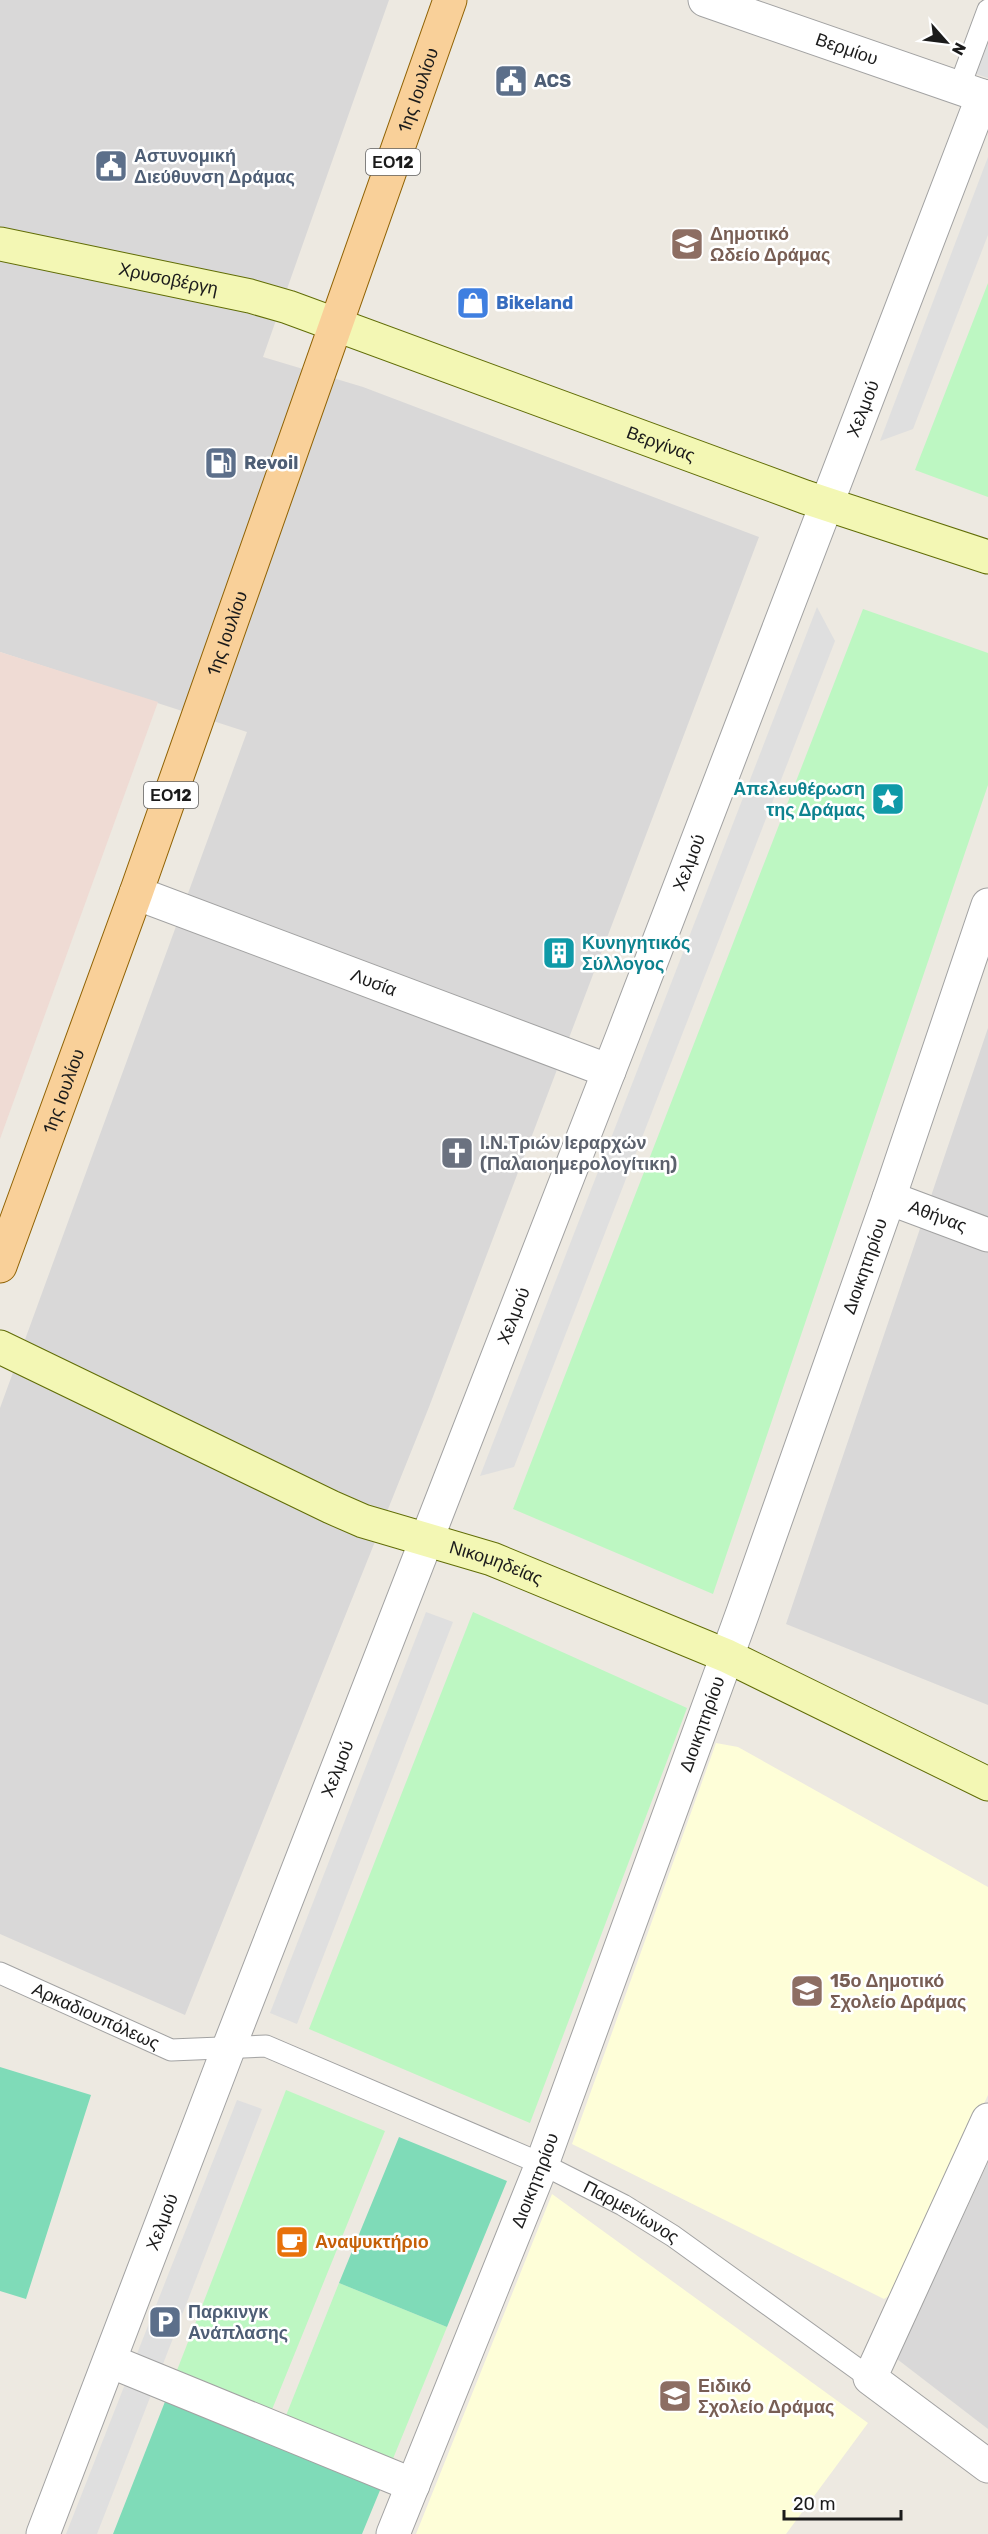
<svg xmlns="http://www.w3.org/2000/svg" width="988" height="2534" font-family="Rubik,sans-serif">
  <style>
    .residential { fill: #d9d8d8 }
    .education { fill: #fefed8 }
    .military { fill: #efdbd4 }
    .park { fill: #bdf7c2 }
    .pitch { fill: #7fdbb8 }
    .parking { fill: #dfdfdf }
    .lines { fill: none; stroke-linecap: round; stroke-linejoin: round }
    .lane-casing { stroke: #a2a2a2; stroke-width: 23 }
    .street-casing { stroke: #a2a2a2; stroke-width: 35 }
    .secondary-casing { stroke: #616d07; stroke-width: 35 }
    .primary-casing { stroke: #8f6204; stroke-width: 35 }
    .lane { stroke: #fff; stroke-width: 21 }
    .street { stroke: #fff; stroke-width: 33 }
    .secondary { stroke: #f3f7b4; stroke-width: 33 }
    .primary { stroke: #f9d099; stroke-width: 33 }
    .labels { text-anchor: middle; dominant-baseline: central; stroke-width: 5; stroke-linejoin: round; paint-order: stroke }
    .shield { fill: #fff; stroke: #5f5f5f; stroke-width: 1.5 }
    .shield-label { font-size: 16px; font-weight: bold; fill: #1b1b1b }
    .street-label { font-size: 18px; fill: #1b1b1b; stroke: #fff }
    .service-label { font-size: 18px; font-weight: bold; fill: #4e5e75; stroke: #fff; text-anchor: start }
    .education-label { font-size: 18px; font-weight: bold; fill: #785e54; stroke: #fff; text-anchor: start }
    .shop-label { font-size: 18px; font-weight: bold; fill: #366cbe; stroke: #fff; text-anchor: start }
    .culture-label { font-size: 18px; font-weight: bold; fill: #0d838f; stroke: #fff; text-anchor: end }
    .worship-label { font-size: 18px; font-weight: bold; fill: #5b616d; stroke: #fff; text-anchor: start }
    .food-label { font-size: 18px; font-weight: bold; fill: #c56008; stroke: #fff; text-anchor: start }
  </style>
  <rect width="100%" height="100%" fill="#ede9e1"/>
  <path class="residential" d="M 0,0 L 389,0 L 263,357 L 363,387 L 759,537 L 429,1407 L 185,2015 L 0,1934 L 0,1408 L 247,732 L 0,652 Z
    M 988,1028 L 988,1705 L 786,1624 Z
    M 988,2162 L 988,2429 L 897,2359 Z"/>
  <path class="education" d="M 716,1743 L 738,1747 L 988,1887 L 988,2095 L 896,2291 L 884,2299 L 572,2144 Z
    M 552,2194 L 868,2423 L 786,2534 L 416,2534 Z"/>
  <path class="military" d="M 0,652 L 158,702 L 0,1139 Z"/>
  <path class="park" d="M 988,283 L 988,497 L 915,470 Z
    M 863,609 L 988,653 L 988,785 L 713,1594 L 513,1509 Z
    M 473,1612 L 687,1708 L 530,2123 L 309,2029 Z
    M 286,2090 L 385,2131 L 269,2417 L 174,2378 Z
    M 339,2283 L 447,2327 L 390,2466 L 283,2423 Z"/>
  <path class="pitch" d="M 0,2067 L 91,2095 L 26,2299 L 0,2291 Z
    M 399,2137 L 507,2181 L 447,2327 L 339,2283 Z
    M 168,2394 L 383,2483 L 362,2534 L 113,2534 Z"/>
  <path class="parking" d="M 988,24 L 988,78 L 970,72 Z
    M 988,157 L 988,235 L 913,429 L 880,441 Z
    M 817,607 L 835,641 L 514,1467 L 480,1476 Z
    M 426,1612 L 453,1622 L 297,2024 L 270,2013 Z
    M 237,2100 L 262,2109 L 97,2534 L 66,2534 Z"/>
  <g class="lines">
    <defs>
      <g id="lane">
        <path d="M 959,88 L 988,10"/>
        <path id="s1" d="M 0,1973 L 171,2050 L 266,2046 L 542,2164 L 623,2205 L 673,2236 L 870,2378"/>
      </g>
      <g id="street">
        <path id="s2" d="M 705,0 L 988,98"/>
        <path id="s3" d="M 136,893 L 609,1071"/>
        <path id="s4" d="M 889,1198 L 988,1235"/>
        <path d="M 988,2120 L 870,2378 L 988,2466"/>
        <path d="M 110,2361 L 413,2485"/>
        <path id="s5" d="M 43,2534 L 229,2047 L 623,1035 L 983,96"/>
        <path id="s6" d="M 393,2534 L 542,2164 L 743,1612 L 889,1198 L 988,905"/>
      </g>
      <g id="secondary">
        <path id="s7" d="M 0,244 L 250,296 L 288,307 L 805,497 L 988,557"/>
        <path id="s8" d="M 0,1347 L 331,1507 L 363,1521 L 492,1559 L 727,1656 L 988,1784"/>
      </g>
      <g id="primary">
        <path id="s9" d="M 0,1266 L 136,893 L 450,0"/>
      </g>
    </defs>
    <use href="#lane" class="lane-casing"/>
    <use href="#street" class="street-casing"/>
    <use href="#secondary" class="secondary-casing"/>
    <use href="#primary" class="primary-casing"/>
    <use href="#lane" class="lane"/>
    <use href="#street" class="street"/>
    <use href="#secondary" class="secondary"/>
    <use href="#primary" class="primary"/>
  </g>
  <defs>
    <symbol id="civic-square" viewBox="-11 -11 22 22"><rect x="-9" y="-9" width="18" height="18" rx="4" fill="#5c6f8a" stroke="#fff"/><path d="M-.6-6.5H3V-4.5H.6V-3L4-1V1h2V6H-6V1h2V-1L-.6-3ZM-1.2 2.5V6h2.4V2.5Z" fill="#fff"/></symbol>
    <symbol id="school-square" viewBox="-11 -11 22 22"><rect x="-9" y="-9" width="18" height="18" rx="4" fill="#8d6e63" stroke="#fff"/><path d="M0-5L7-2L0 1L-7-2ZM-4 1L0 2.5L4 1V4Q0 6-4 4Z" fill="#fff"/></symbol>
    <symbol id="shop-square" viewBox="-11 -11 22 22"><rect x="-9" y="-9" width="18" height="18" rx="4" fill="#3f7fe0" stroke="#fff"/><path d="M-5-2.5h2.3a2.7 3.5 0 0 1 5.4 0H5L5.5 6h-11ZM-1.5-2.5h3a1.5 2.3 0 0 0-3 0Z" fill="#fff"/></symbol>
    <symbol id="fuel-square" viewBox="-11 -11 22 22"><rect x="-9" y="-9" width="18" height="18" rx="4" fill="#5c6f8a" stroke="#fff"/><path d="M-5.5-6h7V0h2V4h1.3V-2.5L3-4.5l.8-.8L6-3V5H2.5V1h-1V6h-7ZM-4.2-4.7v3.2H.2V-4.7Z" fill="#fff"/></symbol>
    <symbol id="sight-square" viewBox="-11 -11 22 22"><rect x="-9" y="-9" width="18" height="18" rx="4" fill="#0f9aa8" stroke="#fff"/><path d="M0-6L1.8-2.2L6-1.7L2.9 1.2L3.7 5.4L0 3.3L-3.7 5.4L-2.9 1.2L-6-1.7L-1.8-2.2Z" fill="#fff"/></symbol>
    <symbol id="building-square" viewBox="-11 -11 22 22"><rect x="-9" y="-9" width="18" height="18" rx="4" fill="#0f9aa8" stroke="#fff"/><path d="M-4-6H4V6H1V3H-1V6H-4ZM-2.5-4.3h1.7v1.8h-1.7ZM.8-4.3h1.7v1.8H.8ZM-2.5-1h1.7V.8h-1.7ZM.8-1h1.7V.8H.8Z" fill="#fff"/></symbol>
    <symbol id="church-square" viewBox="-11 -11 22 22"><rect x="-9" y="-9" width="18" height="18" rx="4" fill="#6b7280" stroke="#fff"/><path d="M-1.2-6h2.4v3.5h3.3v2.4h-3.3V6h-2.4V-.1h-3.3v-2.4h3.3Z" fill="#fff"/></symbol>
    <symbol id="cafe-square" viewBox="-11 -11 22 22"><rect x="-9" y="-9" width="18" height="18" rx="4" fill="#e8710a" stroke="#fff"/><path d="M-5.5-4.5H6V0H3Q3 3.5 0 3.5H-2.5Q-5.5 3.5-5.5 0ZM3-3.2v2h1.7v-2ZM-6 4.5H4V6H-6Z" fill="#fff"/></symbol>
    <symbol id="parking-square" viewBox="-11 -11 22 22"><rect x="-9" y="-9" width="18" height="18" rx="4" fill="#5c6f8a" stroke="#fff"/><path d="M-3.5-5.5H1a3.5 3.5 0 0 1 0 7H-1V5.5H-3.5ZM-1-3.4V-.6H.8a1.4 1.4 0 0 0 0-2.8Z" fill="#fff"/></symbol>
  </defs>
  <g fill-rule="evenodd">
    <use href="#civic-square" x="492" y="62" width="38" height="38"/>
    <use href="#civic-square" x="92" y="147" width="38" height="38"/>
    <use href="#school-square" x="668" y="225" width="38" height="38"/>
    <use href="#shop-square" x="454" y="284" width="38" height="38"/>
    <use href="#fuel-square" x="202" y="444" width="38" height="38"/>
    <use href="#sight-square" x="869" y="780" width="38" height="38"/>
    <use href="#building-square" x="540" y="934" width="38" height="38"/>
    <use href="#church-square" x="438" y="1134" width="38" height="38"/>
    <use href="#school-square" x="788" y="1972" width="38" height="38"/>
    <use href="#cafe-square" x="273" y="2223" width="38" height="38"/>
    <use href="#parking-square" x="146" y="2303" width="38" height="38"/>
    <use href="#school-square" x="656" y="2377" width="38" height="38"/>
  </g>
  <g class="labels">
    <g class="shield">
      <rect x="366" y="149" width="54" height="26" rx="4.5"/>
      <rect x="144" y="782" width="54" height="26" rx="4.5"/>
    </g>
    <g class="shield-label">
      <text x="393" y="162">ΕΟ12</text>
      <text x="171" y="795">ΕΟ12</text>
    </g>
    <g class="street-label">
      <text stroke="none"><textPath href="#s2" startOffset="150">Βερμίου</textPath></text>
      <text stroke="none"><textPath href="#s9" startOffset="1248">1ης Ιουλίου</textPath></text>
      <text stroke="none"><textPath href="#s7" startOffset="172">Χρυσοβέργη</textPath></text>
      <text stroke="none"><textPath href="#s5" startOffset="2278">Χελμού</textPath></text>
      <text stroke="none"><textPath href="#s7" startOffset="692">Βεργίνας</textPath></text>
      <text stroke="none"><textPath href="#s9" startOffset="672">1ης Ιουλίου</textPath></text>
      <text stroke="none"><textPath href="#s5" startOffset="1792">Χελμού</textPath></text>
      <text stroke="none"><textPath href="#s3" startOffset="254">Λυσία</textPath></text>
      <text stroke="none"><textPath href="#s9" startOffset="186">1ης Ιουλίου</textPath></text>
      <text stroke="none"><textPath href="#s4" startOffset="52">Αθήνας</textPath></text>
      <text stroke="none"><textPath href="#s6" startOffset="1353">Διοικητηρίου</textPath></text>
      <text stroke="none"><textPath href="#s5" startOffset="1306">Χελμού</textPath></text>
      <text stroke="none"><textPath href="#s8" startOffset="542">Νικομηδείας</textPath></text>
      <text stroke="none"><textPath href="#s6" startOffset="867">Διοικητηρίου</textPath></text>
      <text stroke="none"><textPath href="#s5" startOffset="820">Χελμού</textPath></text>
      <text stroke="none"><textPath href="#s1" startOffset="105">Αρκαδιουπόλεως</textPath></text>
      <text stroke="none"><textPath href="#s6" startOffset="381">Διοικητηρίου</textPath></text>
      <text stroke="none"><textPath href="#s1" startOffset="684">Παρμενίωνος</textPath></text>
      <text stroke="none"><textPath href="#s5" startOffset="334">Χελμού</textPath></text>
    </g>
    <g class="service-label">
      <text x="534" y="81">ACS</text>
      <text x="134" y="156">Αστυνομική<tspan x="134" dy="21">Διεύθυνση Δράμας</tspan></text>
      <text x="244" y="463">Revoil</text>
      <text x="188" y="2312">Παρκινγκ<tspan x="188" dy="21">Ανάπλασης</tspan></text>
    </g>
    <g class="education-label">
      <text x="710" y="234">Δημοτικό<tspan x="710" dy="21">Ωδείο Δράμας</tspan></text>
      <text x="830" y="1981">15ο Δημοτικό<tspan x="830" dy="21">Σχολείο Δράμας</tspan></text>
      <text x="698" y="2386">Ειδικό<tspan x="698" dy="21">Σχολείο Δράμας</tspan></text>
    </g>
    <g class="shop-label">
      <text x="496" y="303">Bikeland</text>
    </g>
    <g class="culture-label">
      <text x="865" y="789">Απελευθέρωση<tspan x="865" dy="21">της Δράμας</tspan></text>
      <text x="582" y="943" text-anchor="start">Κυνηγητικός<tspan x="582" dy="21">Σύλλογος</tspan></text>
    </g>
    <g class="worship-label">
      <text x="480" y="1143">Ι.Ν.Τριών Ιεραρχών<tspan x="480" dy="21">(Παλαιοημερολογίτικη)</tspan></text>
    </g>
    <g class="food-label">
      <text x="315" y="2242">Αναψυκτήριο</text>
    </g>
  </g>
  <g transform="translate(946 42) rotate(118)" stroke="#ffffff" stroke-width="4.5" paint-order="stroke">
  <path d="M0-4.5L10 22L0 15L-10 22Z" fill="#1b1b1b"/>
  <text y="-9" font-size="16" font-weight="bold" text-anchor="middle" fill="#1b1b1b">N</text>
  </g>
  <path d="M784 2510v9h117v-9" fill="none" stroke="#1b1b1b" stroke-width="3"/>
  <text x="793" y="2510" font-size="18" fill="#1b1b1b" stroke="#ffffff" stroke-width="4.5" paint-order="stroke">20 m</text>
</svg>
